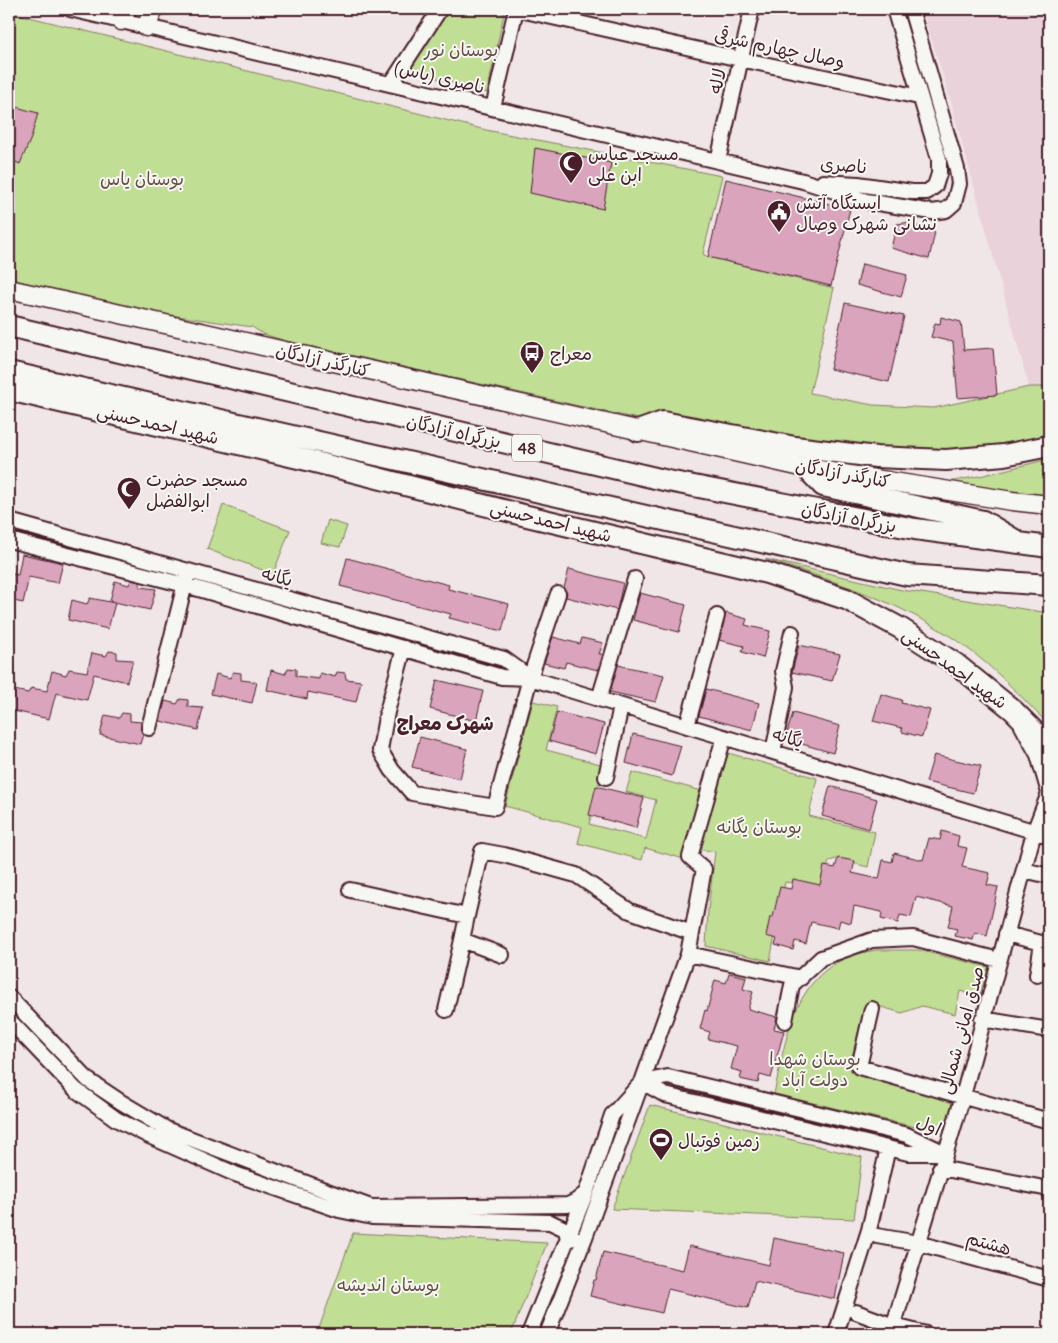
<svg xmlns="http://www.w3.org/2000/svg" width="1058" height="1343" font-family="Delius,'Playpen Sans Arabic',sans-serif">
  <style>
    .built { fill: #e9d2da }
    .green { fill: #c1de95; stroke: #867e60 }
    .building { fill: #daa5bc; stroke: #4a1f2b }
    .lines { fill: none; stroke-linecap: round; stroke-linejoin: round }
    .minor-casing { stroke: #4a1f2b; stroke-width: 18 }
    .major-casing { stroke: #4a1f2b; stroke-width: 21 }
    .highway-casing { stroke: #4a1f2b; stroke-width: 24 }
    .minor { stroke: #f6f6f2; stroke-width: 14 }
    .major { stroke: #f6f6f2; stroke-width: 18 }
    .highway { stroke: #f6f6f2; stroke-width: 20 }
    .labels { text-anchor: middle; dominant-baseline: central; stroke-width: 4; stroke-linejoin: round; paint-order: stroke }
    .shield { fill: #f6f6f2; stroke: #7e6067; stroke-width: 1 }
    .shield-label { font-size: 16px; font-weight: bold; fill: #4a1f2b }
    .street-label { font-size: 18px; fill: #4a1f2b; stroke: #f6f6f2 }
    .park-label { font-size: 18px; fill: #684f46; stroke: #f6f6f2 }
    .poi-label { font-size: 18px; fill: #4a1f2b; stroke: #f6f6f2; text-anchor: start }
    .neighbourhood-label { font-size: 19px; font-weight: bold; fill: #4a1f2b; stroke: #f6f6f2 }
  </style>
  <rect width="100%" height="100%" fill="#f0e6e7"/>
  <filter id="ink" filterUnits="userSpaceOnUse"><feTurbulence type="fractalNoise" baseFrequency=".02" numOctaves="2"/><feDisplacementMap in="SourceGraphic" scale="10" xChannelSelector="R" yChannelSelector="G"/><feConvolveMatrix kernelMatrix="1 2 1 2 8 2 1 2 1" color-interpolation-filters="sRGB"/></filter>
  <g filter="url(#ink)">
    <path class="built" d="M 922,9 L 1049,9 L 1049,387 L 1029,387 L 949,95 Z"/>
    <path class="green" d="M 445,9 L 505,9 L 487,93 L 410,70 Z
      M 9,12 L 486,130 L 722,176 L 703,254 L 708,257 L 834,288 L 810,393 L 873,405 L 934,408 L 1029,387 L 1049,387 L 1049,434 L 1029,439 L 992,445 L 908,455 L 647,421 L 286,341 L 263,334 L 252,327 L 157,313 L 9,279 Z
      M 1049,459 L 1049,496 L 944,483 L 984,475 Z
      M 223,505 L 290,530 L 273,574 L 207,549 Z
      M 328,520 L 347,526 L 340,547 L 321,543 Z
      M 765,559 L 902,590 L 1049,613 L 1049,725 C 1029,705 1009,683 987,664 C 924,609 844,584 765,559 Z
      M 533,701 L 557,707 L 546,750 L 604,765 L 589,824 L 646,839 L 656,800 L 626,792 L 632,772 L 702,791 L 684,859 L 645,848 L 642,860 L 578,843 L 582,827 L 505,806 Z
      M 728,753 L 817,778 L 809,816 L 875,832 L 868,867 L 836,859 L 829,861 L 822,888 L 785,882 L 770,961 L 706,946 L 708,910 L 715,852 L 699,849 Z
      M 876,950 L 918,950 L 989,967 L 979,997 L 960,991 L 955,1014 L 922,1006 L 902,1013 L 871,1004 L 865,1007 L 850,1064 L 954,1097 C 953,1111 953,1127 937,1132 L 774,1094 C 785,1044 792,981 846,958 C 855,954 866,952 876,950 Z
      M 650,1105 L 862,1157 L 854,1219 L 612,1209 Z
      M 353,1233 L 547,1243 L 511,1334 L 317,1334 Z"/>
    <path class="building" d="M 9,105 L 38,113 L 31,138 L 20,164 L 9,159 Z
      M 535,148 L 611,163 L 603,209 L 530,193 Z
      M 726,179 L 850,209 L 831,286 L 708,257 Z
      M 911,222 L 921,228 L 935,232 L 929,259 L 891,248 L 897,224 Z
      M 862,264 L 907,275 L 901,297 L 857,285 Z
      M 845,303 L 904,316 L 889,382 L 830,369 Z
      M 941,317 L 961,322 L 964,350 L 993,348 L 997,395 L 958,398 L 953,342 L 931,337 L 935,323 L 940,324 Z
      M 22,554 L 63,563 L 58,583 L 29,577 L 23,603 L 9,600 L 9,573 L 18,575 Z
      M 347,558 L 449,585 L 448,589 L 509,604 L 502,631 L 449,618 L 451,614 L 340,586 Z
      M 569,569 L 623,583 L 617,610 L 566,597 L 567,593 L 564,588 Z
      M 131,580 L 140,582 L 140,587 L 156,589 L 150,610 L 110,601 L 115,581 L 129,585 Z
      M 640,593 L 686,605 L 679,632 L 633,620 Z
      M 90,598 L 115,603 L 108,629 L 68,620 L 72,600 L 87,604 Z
      M 726,613 L 747,619 L 745,625 L 770,631 L 763,658 L 742,652 L 744,646 L 719,640 Z
      M 553,637 L 580,644 L 582,638 L 603,643 L 599,654 L 603,654 L 598,670 L 566,662 L 564,668 L 544,663 Z
      M 799,645 L 840,654 L 832,681 L 792,672 Z
      M 109,651 L 117,652 L 117,659 L 133,660 L 127,682 L 94,674 L 87,700 L 56,693 L 49,719 L 10,710 L 14,690 L 28,693 L 31,688 L 47,691 L 52,671 L 66,675 L 69,669 L 87,672 L 92,653 L 106,656 Z
      M 618,665 L 664,675 L 656,702 L 610,692 Z
      M 288,668 L 296,669 L 296,676 L 319,679 L 320,673 L 335,677 L 337,672 L 345,673 L 346,679 L 361,681 L 356,702 L 308,692 L 307,699 L 267,690 L 271,670 L 285,674 Z
      M 233,672 L 241,673 L 241,680 L 257,682 L 252,703 L 211,694 L 216,674 L 230,678 Z
      M 437,680 L 483,691 L 476,721 L 430,709 Z
      M 706,689 L 759,703 L 752,730 L 699,716 Z
      M 881,694 L 902,700 L 901,703 L 930,710 L 922,737 L 902,732 L 902,728 L 873,721 Z
      M 180,699 L 188,700 L 188,707 L 203,708 L 198,730 L 160,721 L 165,701 L 177,704 Z
      M 557,712 L 604,724 L 596,754 L 549,741 Z
      M 122,713 L 130,714 L 130,721 L 141,722 L 141,730 L 143,734 L 140,744 L 100,735 L 105,715 L 119,718 Z
      M 793,713 L 840,726 L 833,753 L 785,739 Z
      M 633,734 L 681,746 L 672,776 L 626,763 Z
      M 420,737 L 467,749 L 460,779 L 412,767 Z
      M 934,755 L 981,766 L 973,793 L 926,782 Z
      M 596,786 L 644,798 L 636,828 L 589,815 Z
      M 830,786 L 877,799 L 869,829 L 822,816 Z
      M 942,831 L 959,836 L 957,846 L 967,848 L 962,867 L 990,873 L 987,885 L 998,887 L 987,936 L 975,933 L 973,940 L 955,936 L 957,929 L 948,927 L 953,906 L 916,897 L 911,917 L 900,915 L 898,923 L 881,919 L 882,912 L 854,906 L 851,923 L 840,920 L 838,928 L 811,922 L 806,944 L 795,941 L 793,950 L 775,945 L 777,939 L 766,936 L 770,917 L 773,917 L 780,887 L 791,889 L 793,879 L 820,885 L 824,866 L 835,868 L 838,858 L 855,861 L 852,873 L 879,879 L 883,860 L 892,862 L 894,853 L 923,860 L 929,838 L 940,840 Z
      M 729,973 L 746,977 L 743,989 L 753,992 L 748,1009 L 777,1017 L 774,1029 L 784,1031 L 771,1078 L 760,1075 L 758,1083 L 740,1079 L 742,1072 L 731,1069 L 737,1046 L 708,1039 L 710,1032 L 700,1029 L 705,1010 L 707,1011 L 715,980 L 726,983 Z
      M 774,1238 L 844,1253 L 835,1299 L 755,1281 L 748,1308 L 668,1289 L 662,1313 L 590,1296 L 594,1280 L 596,1280 L 603,1252 L 683,1270 L 689,1246 L 769,1265 Z"/>
    <g class="lines">
      <defs>
        <path id="minor" d="M 70,9 L 803,181 L 866,201 L 932,212 L 946,210 L 954,203 L 959,184 L 957,169 L 911,9
          M 516,9 L 740,59 L 919,97
          M 391,84 L 440,9
          M 493,108 L 516,9
          M 718,161 L 752,9
          M 823,182 L 858,184 L 912,192 L 927,192 L 935,186 L 939,174 L 939,159 L 894,9
          M 9,521 L 504,659 L 529,677
          M 9,540 L 185,585 L 502,677 L 530,678 L 1049,836
          M 404,648 L 387,712 L 380,750 L 392,770 L 412,793 L 495,807 L 530,678 L 558,594
          M 599,699 L 635,579
          M 687,726 L 717,616
          M 1022,726 L 1038,755 L 1049,793
          M 149,728 L 187,576
          M 773,752 L 786,687 L 783,671 L 792,633
          M 606,777 L 621,706
          M 1024,870 L 1049,876
          M 350,890 L 467,916 L 462,940
          M 467,916 L 482,851 L 504,855 L 576,875 L 630,911 L 692,933
          M 1006,934 L 1049,945
          M 688,954 L 801,978
          M 1037,975 L 1042,943
          M 9,997 L 88,1080 L 121,1102 L 168,1130 L 335,1194 L 371,1207 L 568,1205 L 576,1201 L 586,1193
          M 872,1009 L 859,1067 L 1049,1121
          M 446,1010 L 462,940 L 502,955
          M 982,1019 L 1049,1030
          M 9,1020 L 76,1090 L 116,1119 L 147,1135 L 235,1174 L 339,1210 L 372,1217 L 550,1222 L 565,1229 L 568,1237 L 584,1240
          M 785,1021 L 792,985 L 821,958 L 872,940 L 913,938 L 999,960
          M 668,1077 L 907,1135 L 945,1153 L 908,1153 L 665,1095 L 642,1082 Z
          M 642,1082 L 688,954 L 704,869 L 690,857 L 724,737
          M 940,1168 L 1049,1189
          M 877,1236 L 918,1243 L 1049,1279
          M 856,1312 L 894,1326 L 926,1334
          M 529,1334 L 586,1193 L 612,1115 L 642,1082 L 584,1240 L 547,1334
          M 836,1334 L 869,1230 L 888,1148
          M 891,1334 L 963,1096 L 1034,832 L 1049,793"/>
        <path id="major" d="M 121,21 L 127,9
          M 146,27 L 154,9
          M 9,289 L 806,468 L 1012,501 L 1049,505"/>
        <path id="highway" d="M 9,326 L 668,481 L 915,529 L 1049,547
          M 9,372 L 907,575 L 1049,585
          M 9,390 L 307,460 L 523,515 L 767,573 L 846,599 L 900,628 L 956,664 L 1013,710 L 1049,746
          M 638,431 L 663,422 L 795,447 L 876,457 L 946,460 L 1004,455 L 1049,446
          M 806,468 L 823,486 L 983,521 L 1015,540"/>
      </defs>
      <use href="#minor" class="minor-casing"/>
      <use href="#major" class="major-casing"/>
      <use href="#highway" class="highway-casing"/>
      <use href="#minor" class="minor"/>
      <use href="#major" class="major"/>
      <use href="#highway" class="highway"/>
    </g>
  </g>
  <defs>
    <symbol id="mosque-pin" viewBox="-11 -11 22 30"><path d="M0 17L-7.5 6A9.5 9.5 0 1 1 7.5 6Z" fill="#4a1f2b" stroke="#f6f6f2"/><path d="M3.5-4.9A6 6 0 1 0 3.5 4.9A5 5 0 1 1 3.5-4.9Z" fill="#fff"/></symbol>
    <symbol id="civic-pin" viewBox="-11 -11 22 30"><path d="M0 17L-7.5 6A9.5 9.5 0 1 1 7.5 6Z" fill="#4a1f2b" stroke="#f6f6f2"/><path d="M-.6-6.5H3V-4.5H.6V-3L4-1V1h2V6H-6V1h2V-1L-.6-3ZM-1.2 2.5V6h2.4V2.5Z" fill="#fff"/></symbol>
    <symbol id="bus-pin" viewBox="-11 -11 22 30"><path d="M0 17L-7.5 6A9.5 9.5 0 1 1 7.5 6Z" fill="#4a1f2b" stroke="#f6f6f2"/><path d="M-5-6H5V4H4V6H2V4H-2V6H-4V4H-5ZM-3.5-4V0h7V-4ZM-3.5 1.2v1.5H-2V1.2ZM2 1.2v1.5H3.5V1.2Z" fill="#fff"/></symbol>
    <symbol id="stadium-pin" viewBox="-11 -11 22 30"><path d="M0 17L-7.5 6A9.5 9.5 0 1 1 7.5 6Z" fill="#4a1f2b" stroke="#f6f6f2"/><path d="M0-5a6.5 5 0 1 0 0 10a6.5 5 0 1 0 0-10ZM-3.5-1.8h7v3.6h-7Z" fill="#fff"/></symbol>
  </defs>
  <g fill-rule="evenodd">
    <use href="#mosque-pin" x="557" y="149" width="28" height="38"/>
    <use href="#civic-pin" x="765" y="198" width="28" height="38"/>
    <use href="#bus-pin" x="518" y="339" width="28" height="38"/>
    <use href="#mosque-pin" x="115" y="475" width="28" height="38"/>
    <use href="#stadium-pin" x="647" y="1126" width="28" height="38"/>
  </g>
  <g class="labels">
    <rect class="shield" x="512" y="434.5" width="30" height="27" rx="4"/>
    <g class="shield-label">
      <text x="527" y="448">48</text>
    </g>
    <g class="street-label">
      <text transform="translate(780 48) rotate(12)">وصال چهارم شرقی</text>
      <text transform="translate(440 77) rotate(13)">ناصری (یاس)</text>
      <text transform="translate(717 81) rotate(-78)">لاله</text>
      <text transform="translate(844 165) rotate(5)">ناصری</text>
      <text transform="translate(323 360) rotate(13)">کنارگذر آزادگان</text>
      <text transform="translate(158 424) rotate(13)">شهید احمدحسنی</text>
      <text transform="translate(454 431) rotate(13)">بزرگراه آزادگان</text>
      <text transform="translate(843 473) rotate(10)">کنارگذر آزادگان</text>
      <text transform="translate(849 517) rotate(11)">بزرگراه آزادگان</text>
      <text transform="translate(551 521) rotate(14)">شهید احمدحسنی</text>
      <text transform="translate(277 576) rotate(16)">یگانه</text>
      <text transform="translate(955 668) rotate(36)">شهید احمدحسنی</text>
      <text transform="translate(788 737) rotate(17)">یگانه</text>
      <text transform="translate(961 1030) rotate(-75)">صدق امانی شمالی</text>
      <text transform="translate(929 1125) rotate(24)">اول</text>
      <text transform="translate(989 1243) rotate(16)">هشتم</text>
    </g>
    <g class="park-label">
      <text x="461" y="49">بوستان نور</text>
      <text x="142" y="178">بوستان یاس</text>
      <text x="759" y="826">بوستان یگانه</text>
      <text x="815" y="1058">بوستان شهدا<tspan x="815" dy="21">دولت آباد</tspan></text>
      <text x="388" y="1284">بوستان اندیشه</text>
    </g>
    <g class="poi-label">
      <text x="588" y="153">مسجد عباس<tspan x="588" dy="21">ابن علی</tspan></text>
      <text x="796" y="202">ایستگاه آتش<tspan x="796" dy="21">نشانی شهرک وصال</tspan></text>
      <text x="550" y="353">معراج</text>
      <text x="146" y="479">مسجد حضرت<tspan x="146" dy="21">ابوالفضل</tspan></text>
      <text x="678" y="1140">زمین فوتبال</text>
    </g>
    <g class="neighbourhood-label">
      <text x="445" y="723">شهرک معراج</text>
    </g>
  </g>
  <rect width="1058" height="1343" fill="none" stroke="#f6f6f2" stroke-width="30"/>
  <rect x="15" y="15" width="1028" height="1313" fill="none" stroke="#4a1f2b" stroke-width="2" filter="url(#ink)"/>
</svg>
